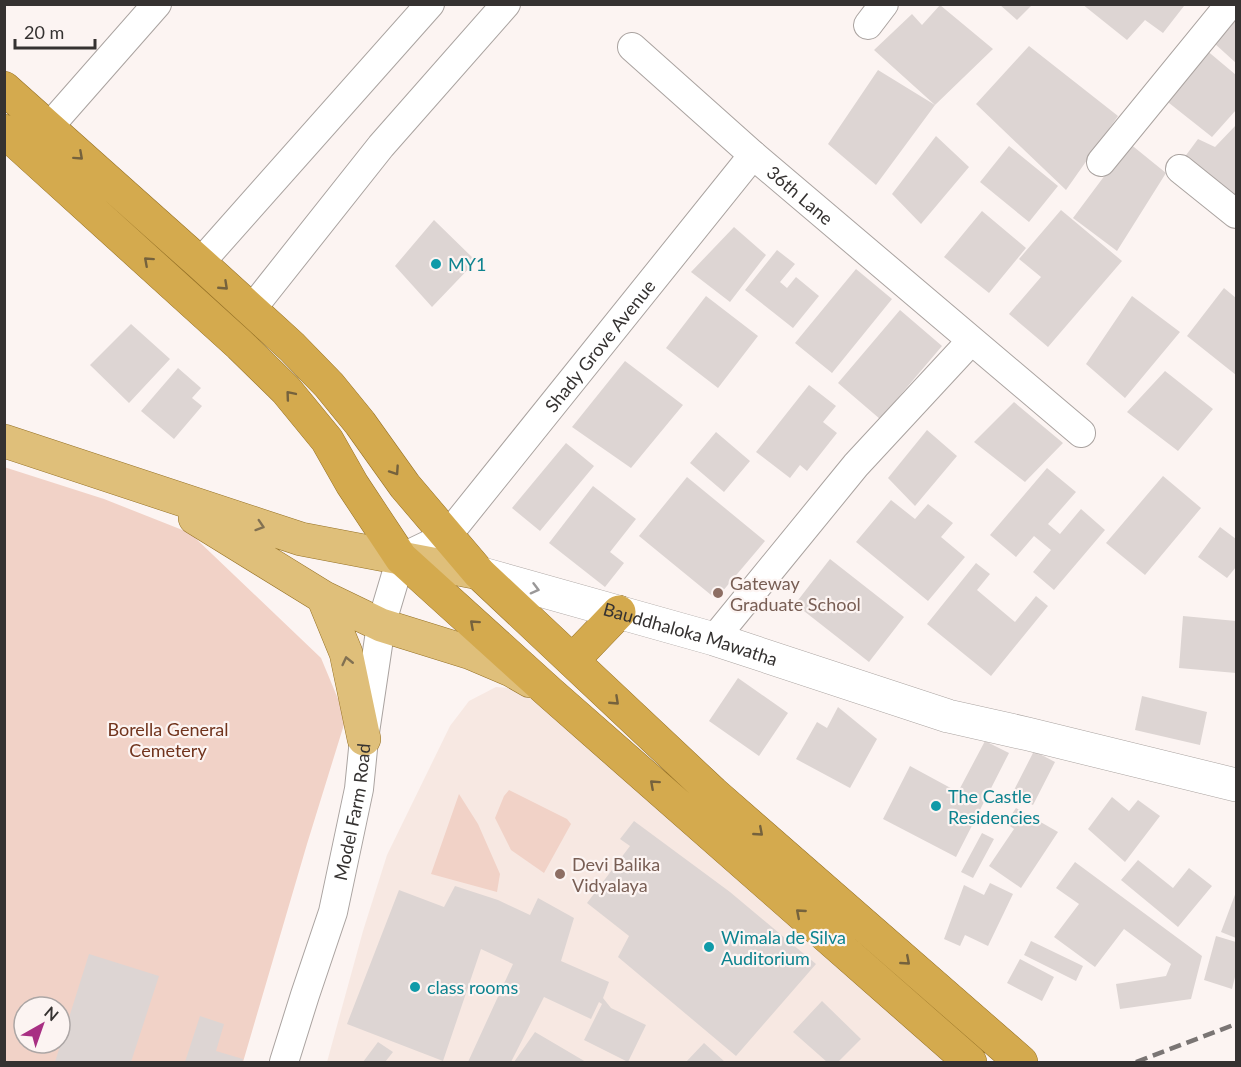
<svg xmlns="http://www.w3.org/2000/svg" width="1241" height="1067" font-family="Lato,sans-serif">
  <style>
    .built { fill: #f7e8e2 }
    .green { fill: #f1d2c7; fill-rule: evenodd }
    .building { fill: #ddd5d3 }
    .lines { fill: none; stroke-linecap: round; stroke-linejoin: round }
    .minor-casing { stroke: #aaa3a0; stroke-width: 30 }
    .secondary-casing { stroke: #aaa3a0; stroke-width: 34 }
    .primary-casing { stroke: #967227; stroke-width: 34 }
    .trunk-casing { stroke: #967227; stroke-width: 34 }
    .minor { stroke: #fff; stroke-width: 28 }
    .secondary { stroke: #fff; stroke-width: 33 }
    .primary { stroke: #dfbf7a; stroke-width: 33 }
    .trunk { stroke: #d4aa4e; stroke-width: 33 }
    .rail { stroke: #7a7574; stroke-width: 4.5; stroke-dasharray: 12 6; stroke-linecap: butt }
    .oneway { stroke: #75623d }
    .oneway2 { stroke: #827152 }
    .oneway3 { stroke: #9a9898 }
    .culture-dot { fill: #0f9aa8; stroke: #fcf4f2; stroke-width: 2 }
    .education-dot { fill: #8d6e63; stroke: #fcf4f2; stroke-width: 2 }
    .labels { text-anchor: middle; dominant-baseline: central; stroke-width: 4.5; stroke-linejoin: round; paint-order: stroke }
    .street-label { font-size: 18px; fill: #353231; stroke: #fcf4f2 }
    .culture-label { font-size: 18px; fill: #0d838f; stroke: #fcf4f2; text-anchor: start }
    .education-label { font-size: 18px; fill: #785e54; stroke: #fcf4f2; text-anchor: start }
    .park-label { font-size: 18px; fill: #71341d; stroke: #fcf4f2 }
  </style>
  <rect width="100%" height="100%" fill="#fcf4f2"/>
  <path class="built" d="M 496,687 L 527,689 L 958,1062 L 327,1062 L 363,931 L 387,855 L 450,726 L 469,701 Z"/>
  <path class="green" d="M 4,467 L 104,499 L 190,533 L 321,658 L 346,718 L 307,844 L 243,1062 L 5,1062 ZM 24,1007 L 60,1007 L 60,1043 L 24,1043 Z
    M 509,790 L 567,819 L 571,824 L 544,873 L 511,850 L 495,818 L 504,796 Z
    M 459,794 L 478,824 L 500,874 L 497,892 L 431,874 Z"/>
  <path class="building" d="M 999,4 L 1033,4 L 1017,20 Z
    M 1082,4 L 1182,4 L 1184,6 L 1163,33 L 1145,20 L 1127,40 Z
    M 940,5 L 993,49 L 935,105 L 874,50 L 912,14 L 922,25 Z
    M 1236,17 L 1236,63 L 1214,43 Z
    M 1029,46 L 1118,116 L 1066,190 L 976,104 Z
    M 1205,49 L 1236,75 L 1236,110 L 1212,137 L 1164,99 Z
    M 878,70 L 935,105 L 876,185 L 828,144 Z
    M 1236,125 L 1236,213 L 1181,162 L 1198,139 L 1215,147 Z
    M 936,136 L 969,167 L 921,224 L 892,194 Z
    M 1129,143 L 1166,173 L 1117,251 L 1073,218 Z
    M 1009,146 L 1058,186 L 1029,222 L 980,182 Z
    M 1061,210 L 1122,261 L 1048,347 L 1009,314 L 1041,277 L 1019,259 Z
    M 982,211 L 1026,248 L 989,293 L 944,257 Z
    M 434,220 L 476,261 L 432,307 L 395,266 Z
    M 734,227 L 766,255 L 730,302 L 691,272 Z
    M 777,250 L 795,264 L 780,282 L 787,288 L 796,277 L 819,296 L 793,328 L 745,290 Z
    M 856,269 L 892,299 L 832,373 L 795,343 Z
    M 1224,288 L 1236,298 L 1236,375 L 1187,336 Z
    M 706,296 L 758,336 L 718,388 L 666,348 Z
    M 1132,296 L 1180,332 L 1125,398 L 1086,364 Z
    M 900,310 L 942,346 L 880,419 L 838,383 Z
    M 131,324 L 170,359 L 129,403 L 90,365 Z
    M 625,361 L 683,405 L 631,468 L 572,427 Z
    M 178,368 L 201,388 L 192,398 L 202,406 L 174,439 L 141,411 Z
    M 1165,371 L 1213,409 L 1178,451 L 1127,412 Z
    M 809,385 L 836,406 L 823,422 L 837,433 L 807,471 L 800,465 L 790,478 L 756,452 Z
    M 1014,402 L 1063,443 L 1025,482 L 974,442 Z
    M 927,430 L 957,456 L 915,506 L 888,478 Z
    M 716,432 L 750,461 L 724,492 L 690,463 Z
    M 566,443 L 594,466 L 540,531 L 512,508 Z
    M 1047,468 L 1076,492 L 1048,524 L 1060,534 L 1081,509 L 1105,530 L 1054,590 L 1033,572 L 1051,550 L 1034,536 L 1016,557 L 990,535 Z
    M 1163,476 L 1201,508 L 1145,575 L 1106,543 Z
    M 687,477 L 765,541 L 716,599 L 639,536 Z
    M 593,486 L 636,519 L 610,552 L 624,563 L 605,587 L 549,543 Z
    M 891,500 L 915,519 L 928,504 L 953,523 L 941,537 L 965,557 L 928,601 L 856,542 Z
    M 1220,527 L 1236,539 L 1236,567 L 1227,578 L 1198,557 Z
    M 830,559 L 904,617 L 869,662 L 795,604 Z
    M 976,563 L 990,574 L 977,590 L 1015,622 L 1036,596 L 1048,606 L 991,676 L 927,624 Z
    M 1183,616 L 1236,621 L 1236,673 L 1179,668 Z
    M 738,678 L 788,713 L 759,756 L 709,721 Z
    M 1142,696 L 1207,712 L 1200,745 L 1135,730 Z
    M 838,707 L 877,739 L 850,788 L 796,759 L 817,722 L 827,728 Z
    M 985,741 L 1009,753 L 956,857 L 883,819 L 910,766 L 958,792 Z
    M 1034,751 L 1055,762 L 1033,805 L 1012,794 Z
    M 1112,797 L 1129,811 L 1138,800 L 1160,816 L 1125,862 L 1088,829 Z
    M 1016,808 L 1058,832 L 1021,888 L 989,866 L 1014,829 L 1006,823 Z
    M 634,821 L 730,892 L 816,964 L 736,1056 L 618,957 L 629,936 L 587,903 L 630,846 L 620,839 Z
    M 982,833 L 994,839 L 973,878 L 961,872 Z
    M 1138,860 L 1173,888 L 1189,868 L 1212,886 L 1178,927 L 1121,880 Z
    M 1075,862 L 1202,956 L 1191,999 L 1120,1009 L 1116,984 L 1166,976 L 1171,964 L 1124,929 L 1095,967 L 1054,937 L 1079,904 L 1056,888 Z
    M 990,883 L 1013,894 L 988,946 L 965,935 L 960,946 L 944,939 L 964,885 L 984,895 Z
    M 455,886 L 498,900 L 530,915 L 538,898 L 574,918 L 561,961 L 609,982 L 603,998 L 611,1008 L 646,1025 L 628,1062 L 584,1040 L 602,1004 L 599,1002 L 591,1019 L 544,997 L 511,1062 L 468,1062 L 513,964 L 481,949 L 443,1061 L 347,1024 L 399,890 L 444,907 Z
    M 1236,892 L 1236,938 L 1221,932 Z
    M 1216,936 L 1236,942 L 1236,973 L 1232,989 L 1204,980 Z
    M 1031,941 L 1083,966 L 1076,981 L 1024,955 Z
    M 89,954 L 159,976 L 131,1062 L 55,1062 Z
    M 1020,959 L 1054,977 L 1042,1001 L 1007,983 Z
    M 822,1001 L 861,1039 L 838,1062 L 827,1062 L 793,1032 Z
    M 200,1016 L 224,1024 L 216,1051 L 243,1059 L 242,1062 L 185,1062 Z
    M 535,1032 L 586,1062 L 514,1062 Z
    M 378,1042 L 393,1052 L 385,1062 L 363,1062 Z
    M 704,1043 L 725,1062 L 686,1062 Z"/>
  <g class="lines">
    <defs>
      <g id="minor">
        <path d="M 868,25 L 884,4"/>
        <path id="s1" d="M 632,47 L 753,155 L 1081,433"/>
        <path d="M 48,128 L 157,4"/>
        <path d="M 1101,162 L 1230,4"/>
        <path d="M 1180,169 L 1236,214"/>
        <path d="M 200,263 L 430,4"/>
        <path d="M 251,310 L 381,146 L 506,4"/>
        <path d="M 714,639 L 856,465 L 971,341"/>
        <path id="s2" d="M 284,1062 L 305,995 L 333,912 L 359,789 L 364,739 L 381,625 L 401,558 L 447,536 L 753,155"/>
      </g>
      <g id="secondary">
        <path id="s3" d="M 479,573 L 714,639 L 948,716 L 1028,734 L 1236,785"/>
      </g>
      <path id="primary" d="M 4,441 L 301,539 L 479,573
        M 195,518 L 323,597 L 381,625 L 471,653 L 511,670 L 530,681
        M 323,597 L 346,653 L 364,739"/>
      <path id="trunk" d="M 4,88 L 200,263 L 292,347 L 329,385 L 360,423 L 405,486 L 479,573 L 713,793 L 1021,1062
        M 4,131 L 240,345 L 286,390 L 327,440 L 352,484 L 401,558 L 549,692 L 970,1062
        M 573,660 L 619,612"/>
    </defs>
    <use href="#minor" class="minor-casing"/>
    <use href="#secondary" class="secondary-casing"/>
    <use href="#primary" class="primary-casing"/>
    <use href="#trunk" class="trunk-casing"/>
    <use href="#minor" class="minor"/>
    <use href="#secondary" class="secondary"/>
    <use href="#primary" class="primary"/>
    <use href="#trunk" class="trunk"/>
    <path class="rail" d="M 1136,1062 L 1236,1024"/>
  </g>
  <defs><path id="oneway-chevron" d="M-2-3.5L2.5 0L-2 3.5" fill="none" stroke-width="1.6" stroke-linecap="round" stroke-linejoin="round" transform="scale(1.5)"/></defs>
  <g class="oneway">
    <use href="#oneway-chevron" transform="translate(79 156) rotate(42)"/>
    <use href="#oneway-chevron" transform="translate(148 261) rotate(-138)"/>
    <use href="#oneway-chevron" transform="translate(224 286) rotate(43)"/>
    <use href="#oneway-chevron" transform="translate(290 395) rotate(-130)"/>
    <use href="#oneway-chevron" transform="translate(395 471) rotate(56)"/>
    <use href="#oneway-chevron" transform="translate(474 624) rotate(-138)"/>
    <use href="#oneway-chevron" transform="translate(615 701) rotate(43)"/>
    <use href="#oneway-chevron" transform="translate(654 784) rotate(-138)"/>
    <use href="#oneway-chevron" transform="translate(759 832) rotate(41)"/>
    <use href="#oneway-chevron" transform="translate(800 913) rotate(-139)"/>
    <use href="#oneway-chevron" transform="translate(906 961) rotate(41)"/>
  </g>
  <g class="oneway2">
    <use href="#oneway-chevron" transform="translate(260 526) rotate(18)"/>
    <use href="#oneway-chevron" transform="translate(347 661) rotate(-103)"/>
  </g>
  <use class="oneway3" href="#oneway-chevron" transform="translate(535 589) rotate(15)"/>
  <g class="culture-dot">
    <circle cx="436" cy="264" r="6"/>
    <circle cx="936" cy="806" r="6"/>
    <circle cx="709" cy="947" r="6"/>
    <circle cx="415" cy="987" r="6"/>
  </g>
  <g class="education-dot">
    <circle cx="718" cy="593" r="6"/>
    <circle cx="560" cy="874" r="6"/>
  </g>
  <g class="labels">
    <g class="street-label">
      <text stroke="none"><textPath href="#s1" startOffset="224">36th Lane</textPath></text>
      <text stroke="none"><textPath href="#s2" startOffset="814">Shady Grove Avenue</textPath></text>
      <text stroke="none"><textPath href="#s3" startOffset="220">Bauddhaloka Mawatha</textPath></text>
      <text stroke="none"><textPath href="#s2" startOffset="260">Model Farm Road</textPath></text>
    </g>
    <g class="culture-label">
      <text x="448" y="264">MY1</text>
      <text x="948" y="796">The Castle<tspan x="948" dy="21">Residencies</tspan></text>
      <text x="721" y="937">Wimala de Silva<tspan x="721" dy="21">Auditorium</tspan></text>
      <text x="427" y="987">class rooms</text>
    </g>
    <g class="education-label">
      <text x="730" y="583">Gateway<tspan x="730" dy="21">Graduate School</tspan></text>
      <text x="572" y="864">Devi Balika<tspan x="572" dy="21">Vidyalaya</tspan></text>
    </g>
    <g class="park-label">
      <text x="168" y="729">Borella General<tspan x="168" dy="21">Cemetery</tspan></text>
    </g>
  </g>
  <rect width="1241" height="1067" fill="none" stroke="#353231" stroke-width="12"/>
  <g transform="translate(42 1025) rotate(40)"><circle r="28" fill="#fcf4f2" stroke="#aca6a5" stroke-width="1.5"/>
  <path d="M0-4.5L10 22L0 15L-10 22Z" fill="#a82f83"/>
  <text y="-9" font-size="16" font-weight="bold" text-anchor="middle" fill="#353231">N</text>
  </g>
  <path d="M15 39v9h80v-9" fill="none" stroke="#353231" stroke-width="3"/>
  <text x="24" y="39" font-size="18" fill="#353231" stroke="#fcf4f2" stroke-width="4.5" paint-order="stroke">20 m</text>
</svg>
